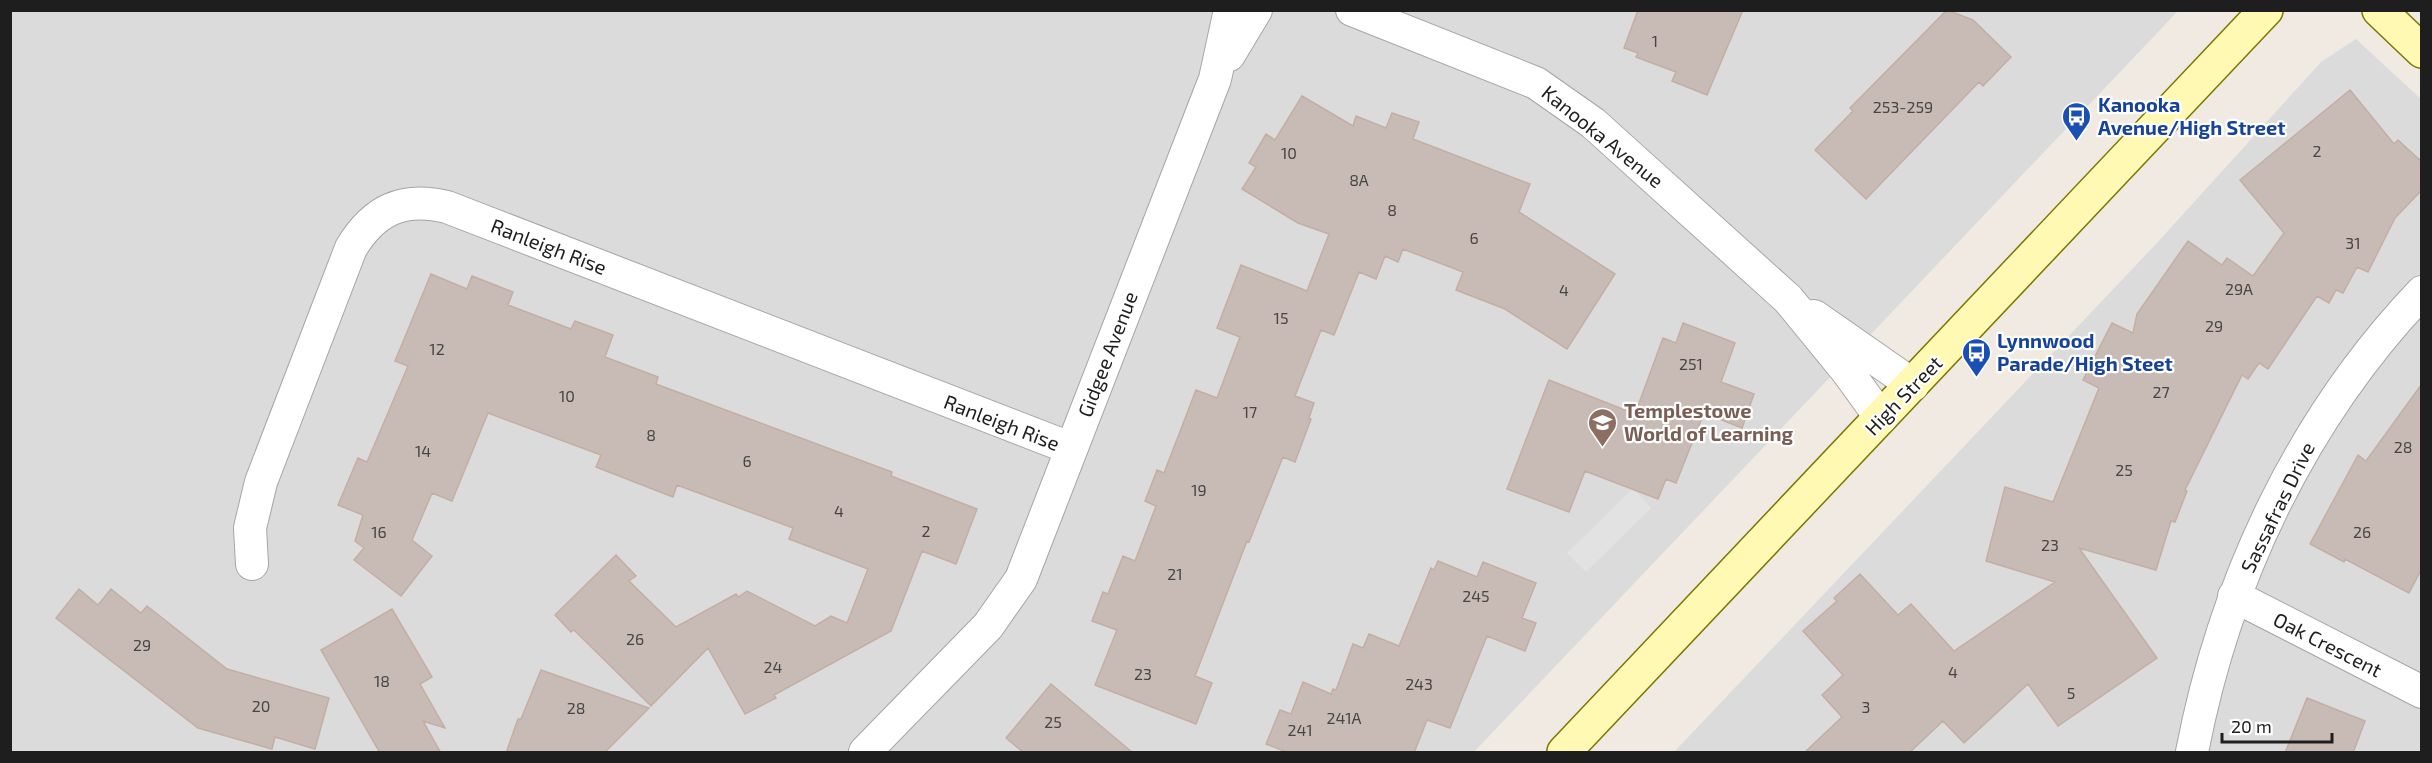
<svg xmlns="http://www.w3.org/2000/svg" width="2432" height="763" font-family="'Exo 2',sans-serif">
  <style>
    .residential { fill: #dcdbdb }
    .parking { fill: #e2e2e2 }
    .building { fill: #c8bbb6; stroke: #c3aea4; stroke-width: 1.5 }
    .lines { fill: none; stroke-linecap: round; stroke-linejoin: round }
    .street-casing { stroke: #a5a5a5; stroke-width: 34 }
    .secondary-casing { stroke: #7a7800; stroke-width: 36 }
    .street { stroke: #fff; stroke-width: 32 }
    .secondary { stroke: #fff9b3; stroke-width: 33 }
    .labels { text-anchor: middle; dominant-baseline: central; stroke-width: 4.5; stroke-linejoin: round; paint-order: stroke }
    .number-label { font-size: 16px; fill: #484544 }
    .transit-label { font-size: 20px; font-weight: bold; fill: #164399; stroke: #fff; text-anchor: start }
    .street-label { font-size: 20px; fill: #1e1e1e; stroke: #fff }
    .education-label { font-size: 20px; font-weight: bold; fill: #785e54; stroke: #fff; text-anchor: start }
  </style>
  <rect width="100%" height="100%" fill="#f0eae3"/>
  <path class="residential" d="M 10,11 L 2178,11 L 1474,752 L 11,752 Z
    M 2356,39 L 2421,99 L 2421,752 L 1674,752 L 2156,244 L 2321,62 Z"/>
  <path class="parking" d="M 1633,488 L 1651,508 L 1586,572 L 1567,553 Z"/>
  <path class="building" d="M 1638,10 L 1743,10 L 1707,95 L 1672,81 L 1676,72 L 1636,57 L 1638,53 L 1624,48 Z
    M 1947,10 L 1973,20 L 2011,57 L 1983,86 L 1979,82 L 1866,199 L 1815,150 L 1853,111 L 1850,108 Z
    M 2350,90 L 2394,144 L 2398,140 L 2421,161 L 2421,191 L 2395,218 L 2368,272 L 2357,267 L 2343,293 L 2336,290 L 2329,303 L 2317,296 L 2268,369 L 2259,363 L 2248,379 L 2242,375 L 2185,490 L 2187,491 L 2175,522 L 2171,521 L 2156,570 L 2079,548 L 2157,658 L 2058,726 L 2028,684 L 1964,743 L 1943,721 L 1909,753 L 1804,753 L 1842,717 L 1822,695 L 1843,675 L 1803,631 L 1837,601 L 1834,598 L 1860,574 L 1898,615 L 1911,604 L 1954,651 L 2055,582 L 1986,561 L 2005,487 L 2053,502 L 2099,388 L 2083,380 L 2112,323 L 2133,333 L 2137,314 L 2188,241 L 2222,265 L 2227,258 L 2253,276 L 2284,233 L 2240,180 Z
    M 1302,96 L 1353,126 L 1356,116 L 1386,128 L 1392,113 L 1419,122 L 1413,139 L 1530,184 L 1519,212 L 1615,274 L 1567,349 L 1505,309 L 1456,290 L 1463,272 L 1403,249 L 1398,262 L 1385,256 L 1376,279 L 1359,272 L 1334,335 L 1321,330 L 1295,396 L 1314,403 L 1309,418 L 1311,419 L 1295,462 L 1283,457 L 1249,542 L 1247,541 L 1195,676 L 1212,683 L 1196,724 L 1095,685 L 1117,630 L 1092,621 L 1103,592 L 1108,594 L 1123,556 L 1135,561 L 1156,506 L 1145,501 L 1157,470 L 1164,473 L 1196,390 L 1217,398 L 1240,337 L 1217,328 L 1241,265 L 1307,291 L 1329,234 L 1298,223 L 1242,189 L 1256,167 L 1249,163 L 1266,134 L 1275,140 Z
    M 431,274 L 467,289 L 472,276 L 513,292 L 508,305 L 571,329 L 575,321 L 613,335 L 605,357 L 658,377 L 656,384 L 892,472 L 891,476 L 977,509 L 956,564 L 922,551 L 891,631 L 774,695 L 776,698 L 745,714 L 708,648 L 651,706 L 574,630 L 571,632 L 555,615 L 616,555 L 636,576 L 629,581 L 676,627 L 736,594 L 738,597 L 747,591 L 815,626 L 831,616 L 847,623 L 868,569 L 789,539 L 793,528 L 677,485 L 673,497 L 596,467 L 601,455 L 488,413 L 452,501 L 432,493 L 412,540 L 432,556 L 401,596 L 354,560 L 364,548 L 355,541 L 363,515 L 338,505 L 358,458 L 367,462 L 408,366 L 395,361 Z
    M 1683,323 L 1735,343 L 1721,382 L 1754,394 L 1742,428 L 1704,413 L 1676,483 L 1666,479 L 1658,499 L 1585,471 L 1569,512 L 1507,489 L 1549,380 L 1635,414 L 1663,338 L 1676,343 Z
    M 2421,385 L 2421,570 L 2409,593 L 2345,559 L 2344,562 L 2310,544 L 2358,455 L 2366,461 Z
    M 1438,561 L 1477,577 L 1483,562 L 1536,583 L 1522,618 L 1536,623 L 1525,651 L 1487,636 L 1450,728 L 1427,720 L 1414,753 L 1289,753 L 1266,744 L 1280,710 L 1291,714 L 1303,682 L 1331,694 L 1333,689 L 1336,690 L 1353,644 L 1363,648 L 1369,634 L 1399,646 L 1431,568 L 1434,570 Z
    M 79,589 L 98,605 L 111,589 L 141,613 L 147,606 L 227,669 L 329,698 L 315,749 L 275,737 L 272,749 L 198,728 L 56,618 Z
    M 392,609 L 432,677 L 420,684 L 445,728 L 423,721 L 441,753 L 380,753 L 321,650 Z
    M 541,670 L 649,708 L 604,753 L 506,753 L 518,719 L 521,719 Z
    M 1051,684 L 1133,753 L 1024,753 L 1006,738 Z
    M 2307,698 L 2365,721 L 2353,753 L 2285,753 Z"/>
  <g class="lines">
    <defs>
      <path id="street" d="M 1352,10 L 1536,83 L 1593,123 L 1788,299 L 1847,371 L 1881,418
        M 1229,55 L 1256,10
        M 1814,316 L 1913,385
        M 252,564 L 250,528 L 261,482 L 351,248 C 374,210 403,196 447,207 L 1070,448
        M 2234,596 L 2422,692
        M 865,752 L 988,626 L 1021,579 L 1215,79 L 1230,10
        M 2192,752 C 2225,581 2301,419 2422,292"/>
      <path id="secondary" d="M 2379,10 L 2422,51
        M 1564,752 L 2266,10"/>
    </defs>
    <use href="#street" class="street-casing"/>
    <use href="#secondary" class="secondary-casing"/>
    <use href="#street" class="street"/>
    <use href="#secondary" class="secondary"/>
  </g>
  <defs>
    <symbol id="bus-pin" viewBox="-11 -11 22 30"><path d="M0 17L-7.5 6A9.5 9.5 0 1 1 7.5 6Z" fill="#1a4fb4" stroke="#fff"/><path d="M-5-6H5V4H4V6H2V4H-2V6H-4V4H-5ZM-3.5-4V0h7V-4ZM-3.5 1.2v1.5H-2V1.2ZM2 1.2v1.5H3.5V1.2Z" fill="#fff"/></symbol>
    <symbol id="school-pin" viewBox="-11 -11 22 30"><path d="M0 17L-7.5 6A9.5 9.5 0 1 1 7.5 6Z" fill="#8d6e63" stroke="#fff"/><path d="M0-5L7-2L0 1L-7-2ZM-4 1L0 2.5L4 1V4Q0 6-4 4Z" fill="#fff"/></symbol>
  </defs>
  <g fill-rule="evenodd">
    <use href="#bus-pin" x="2060" y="100" width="33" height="45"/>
    <use href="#bus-pin" x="1960" y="336" width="33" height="45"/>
    <use href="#school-pin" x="1586" y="406" width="33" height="45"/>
  </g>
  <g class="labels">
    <g class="number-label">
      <text x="1655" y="40">1</text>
      <text x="1903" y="106">253-259</text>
      <text x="2317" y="150">2</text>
      <text x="1289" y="152">10</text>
      <text x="1359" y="179">8A</text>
      <text x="1392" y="209">8</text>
      <text x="1474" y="237">6</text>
      <text x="2353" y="242">31</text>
      <text x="2239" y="288">29A</text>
      <text x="1564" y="289">4</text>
      <text x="1281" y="317">15</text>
      <text x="2214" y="325">29</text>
      <text x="437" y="348">12</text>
      <text x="1691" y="363">251</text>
      <text x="2161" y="391">27</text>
      <text x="567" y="395">10</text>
      <text x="1250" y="411">17</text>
      <text x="651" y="434">8</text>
      <text x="2403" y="446">28</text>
      <text x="423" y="450">14</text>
      <text x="747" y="460">6</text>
      <text x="2124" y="469">25</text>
      <text x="1199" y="489">19</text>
      <text x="839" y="510">4</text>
      <text x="926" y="530">2</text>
      <text x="379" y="531">16</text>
      <text x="2362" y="531">26</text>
      <text x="2050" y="544">23</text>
      <text x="1175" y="573">21</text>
      <text x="1476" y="595">245</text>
      <text x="635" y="638">26</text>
      <text x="142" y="644">29</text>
      <text x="773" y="666">24</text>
      <text x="1953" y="671">4</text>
      <text x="1143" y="673">23</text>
      <text x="382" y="680">18</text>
      <text x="1419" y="683">243</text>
      <text x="2071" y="692">5</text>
      <text x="261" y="705">20</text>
      <text x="1866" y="706">3</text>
      <text x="576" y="707">28</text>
      <text x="1344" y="717">241A</text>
      <text x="1053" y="721">25</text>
      <text x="1300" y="729">241</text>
    </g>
    <g class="transit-label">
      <text x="2098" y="104">Kanooka<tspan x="2098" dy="23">Avenue/High Street</tspan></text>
      <text x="1997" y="340">Lynnwood<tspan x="1997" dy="23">Parade/High Steet</tspan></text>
    </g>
    <g class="street-label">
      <text transform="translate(1603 136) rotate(39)">Kanooka Avenue</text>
      <text transform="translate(549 246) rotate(21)">Ranleigh Rise</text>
      <text transform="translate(1107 354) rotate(-69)">Gidgee Avenue</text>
      <text transform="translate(1903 395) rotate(-46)">High Street</text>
      <text transform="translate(1002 422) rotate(21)">Ranleigh Rise</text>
      <text transform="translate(2277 507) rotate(-64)">Sassafras Drive</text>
      <text transform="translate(2328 644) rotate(27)">Oak Crescent</text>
    </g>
    <g class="education-label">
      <text x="1624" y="410">Templestowe<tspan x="1624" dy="23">World of Learning</tspan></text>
    </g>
  </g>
  <rect width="2432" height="763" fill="none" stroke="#1e1e1e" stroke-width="24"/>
  <path d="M2222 733v9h110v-9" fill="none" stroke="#1e1e1e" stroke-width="3"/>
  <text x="2231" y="733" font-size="18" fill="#1e1e1e" stroke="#ffffff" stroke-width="4.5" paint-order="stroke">20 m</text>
</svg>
